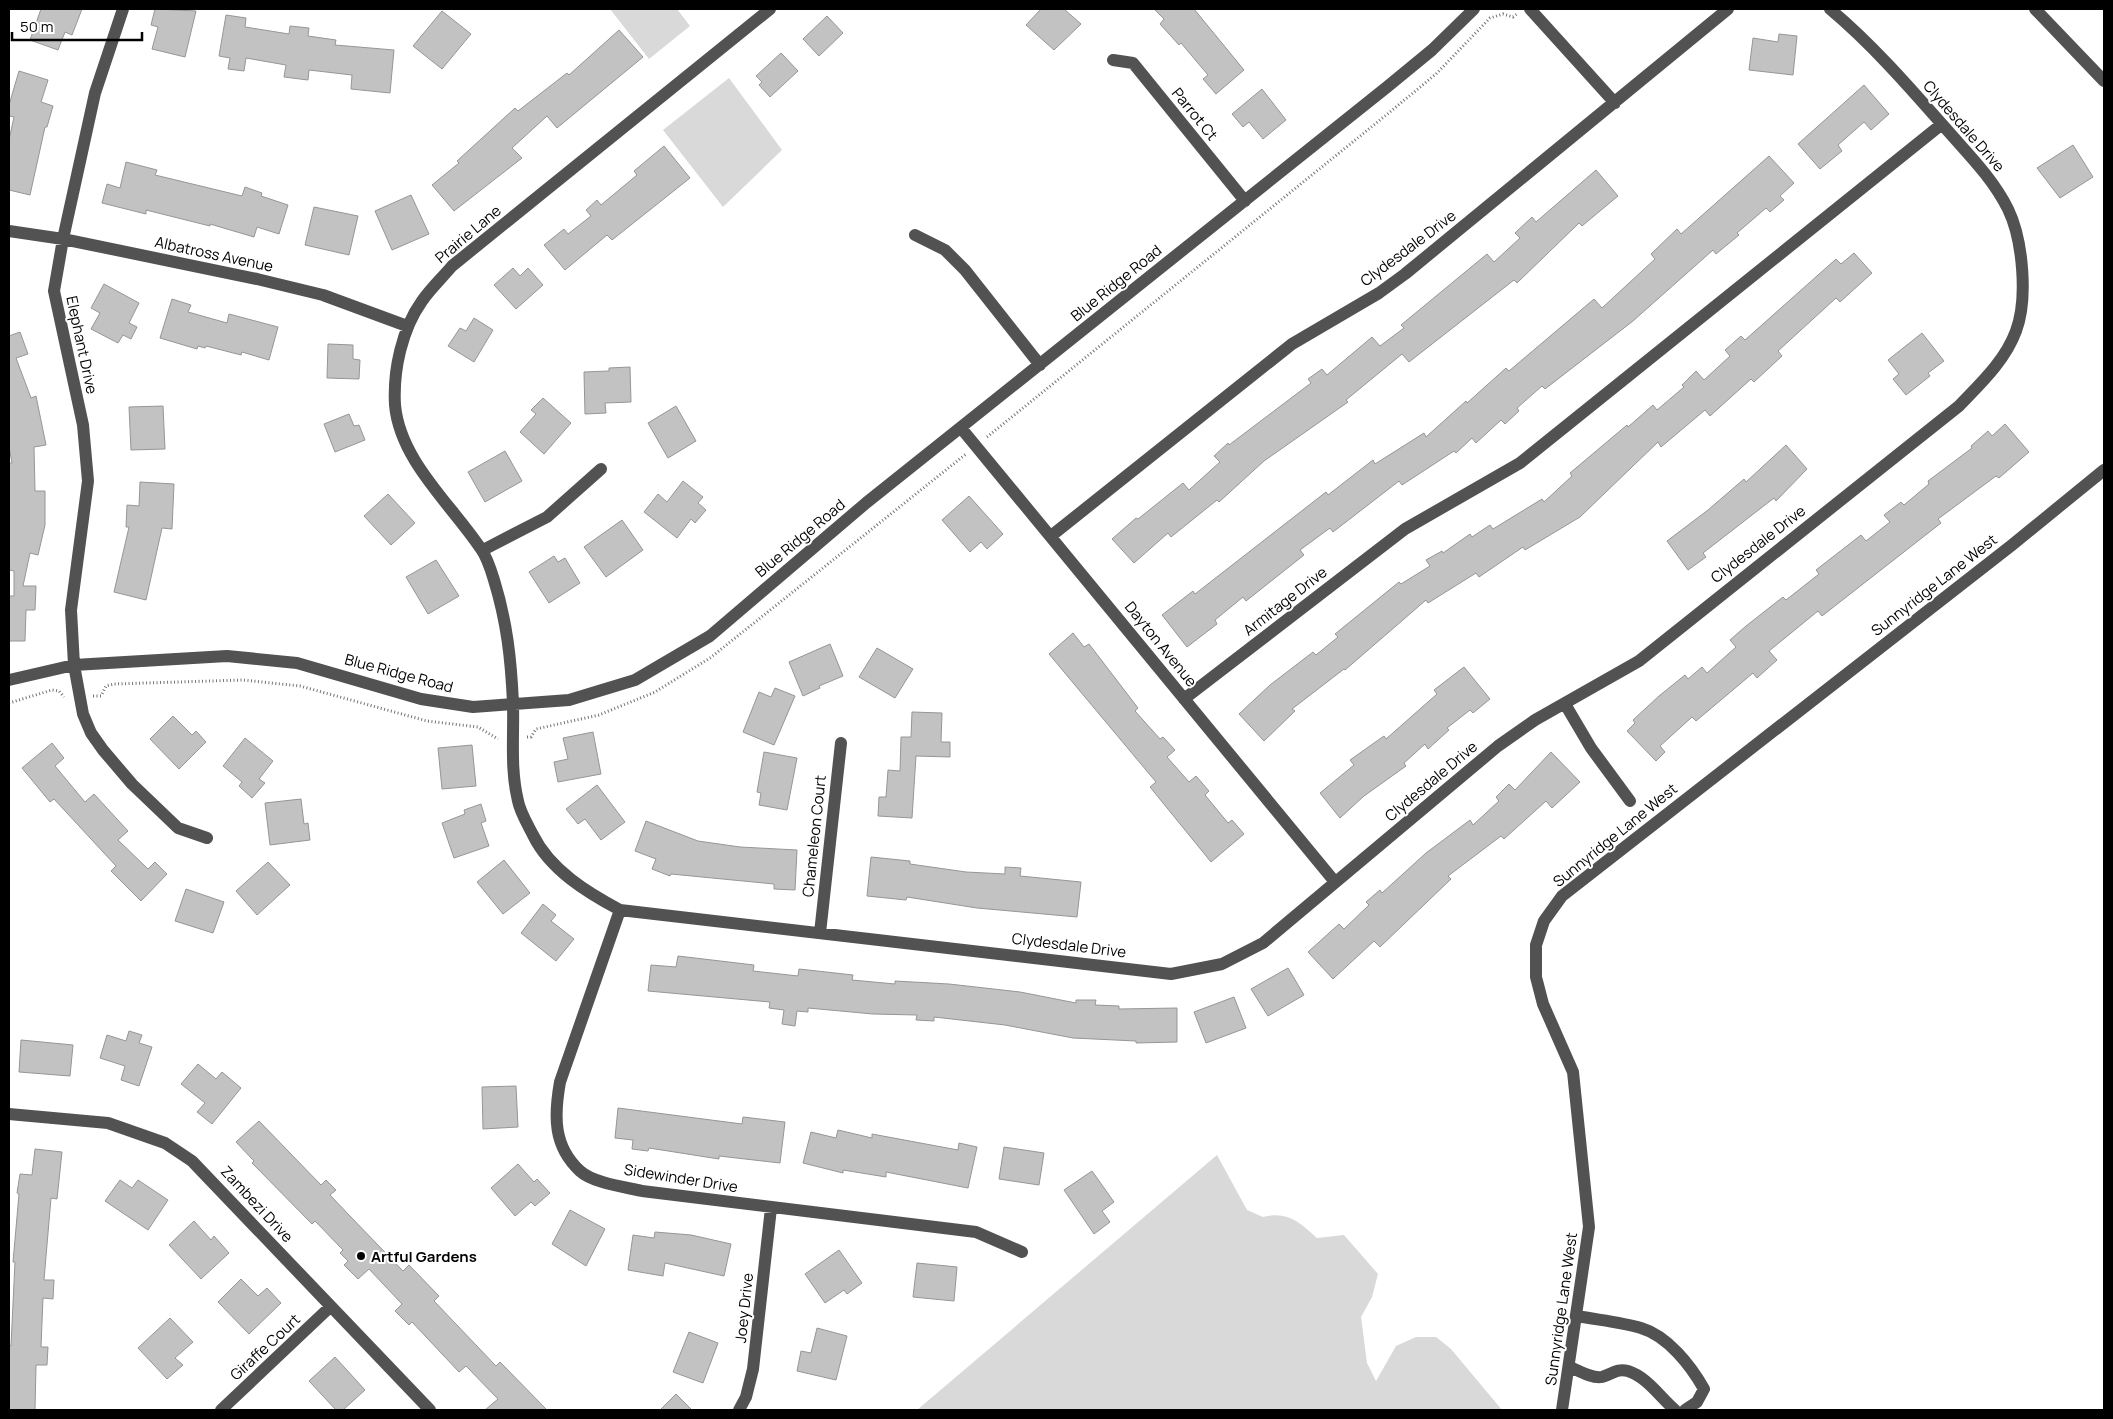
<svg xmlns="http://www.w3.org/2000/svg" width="2113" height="1419" font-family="Manrope,sans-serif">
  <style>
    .green { fill: #d9d9d9 }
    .building { fill: #c2c2c2; stroke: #969696 }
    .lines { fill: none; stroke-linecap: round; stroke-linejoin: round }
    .path { stroke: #747474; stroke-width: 3; stroke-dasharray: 1 2.5; stroke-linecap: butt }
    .minor { stroke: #525252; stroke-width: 12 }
    .poi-dot { fill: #000; stroke: #fff; stroke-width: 2 }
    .labels { text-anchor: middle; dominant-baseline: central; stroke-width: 4; stroke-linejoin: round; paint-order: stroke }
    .street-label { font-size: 15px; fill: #000; stroke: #fff }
    .poi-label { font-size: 15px; font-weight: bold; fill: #000; stroke: #fff; text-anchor: start }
  </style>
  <rect width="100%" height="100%" fill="#fff"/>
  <path class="green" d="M 610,9 L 677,9 L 690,26 L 649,59 Z
    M 729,78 L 782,150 L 723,207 L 663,130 Z
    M 1217,1155 L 1247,1210 L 1263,1217 C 1288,1211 1299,1222 1317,1238 L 1344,1235 L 1378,1274 L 1372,1297 L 1361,1317 L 1367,1363 L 1376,1381 L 1396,1346 L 1416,1337 L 1436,1337 L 1451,1349 L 1502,1410 L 917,1410 Z"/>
  <path class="building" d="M 41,9 L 82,9 L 72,35 L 65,32 L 58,50 L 30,40 Z
    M 155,9 L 196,11 L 185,57 L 152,49 L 158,27 L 151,25 Z
    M 1041,9 L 1064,9 L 1081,24 L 1054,50 L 1026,25 Z
    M 1154,9 L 1194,9 L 1244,70 L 1216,94 L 1203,79 L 1208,75 L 1181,43 L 1179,45 L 1160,24 L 1164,19 Z
    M 442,11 L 471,34 L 442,69 L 413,46 Z
    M 226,15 L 246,18 L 245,27 L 289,34 L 290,26 L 309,28 L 308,36 L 336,40 L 335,45 L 394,50 L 390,93 L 351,89 L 352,75 L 309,70 L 308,80 L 284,77 L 286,65 L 246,58 L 244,71 L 228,69 L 230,58 L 219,56 Z
    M 827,16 L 843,33 L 819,56 L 803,39 Z
    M 619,30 L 643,57 L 557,128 L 547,116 L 512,148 L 522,158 L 454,211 L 432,185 L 459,163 L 457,161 L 515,108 L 518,111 L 567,73 L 569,75 Z
    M 1779,34 L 1797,36 L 1793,75 L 1749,70 L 1753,38 L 1778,42 Z
    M 781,53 L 798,71 L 770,97 L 759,85 L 762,82 L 756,76 Z
    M 19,71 L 48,80 L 41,102 L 53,106 L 47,127 L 45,127 L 30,195 L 9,190 L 9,140 L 14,117 L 9,116 L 9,105 Z
    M 1864,85 L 1889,114 L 1871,130 L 1864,122 L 1838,145 L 1842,151 L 1820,169 L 1798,144 Z
    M 1262,89 L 1286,120 L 1263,139 L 1249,122 L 1243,127 L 1232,114 Z
    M 2073,145 L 2093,177 L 2060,198 L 2037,168 Z
    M 664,146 L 690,178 L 612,240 L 607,235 L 565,270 L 544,245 L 564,229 L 568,234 L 591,216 L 586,210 L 597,200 L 601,205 L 637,175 L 634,171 Z
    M 1769,156 L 1794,183 L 1780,196 L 1784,200 L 1770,212 L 1766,208 L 1737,233 L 1739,235 L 1716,254 L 1713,250 L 1633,321 L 1545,389 L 1542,386 L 1517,408 L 1519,411 L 1505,424 L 1501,420 L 1476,443 L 1472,438 L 1456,453 L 1454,451 L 1402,485 L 1399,481 L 1333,532 L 1330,528 L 1300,550 L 1304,555 L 1246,601 L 1243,597 L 1215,620 L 1217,624 L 1187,647 L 1162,615 L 1193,591 L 1195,594 L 1326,492 L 1328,495 L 1373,460 L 1375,464 L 1424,433 L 1426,437 L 1466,401 L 1467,403 L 1506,368 L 1509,371 L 1594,299 L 1602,308 L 1655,259 L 1651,254 L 1677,229 L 1681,234 Z
    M 126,162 L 157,170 L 155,175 L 242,196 L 245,187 L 262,193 L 261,196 L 288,205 L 279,234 L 257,227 L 254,237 L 210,224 L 210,226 L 146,210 L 146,214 L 102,203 L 107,184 L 120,188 Z
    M 1596,170 L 1618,196 L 1582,226 L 1579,223 L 1517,283 L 1514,280 L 1409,362 L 1402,354 L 1346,400 L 1348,402 L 1264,461 L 1219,502 L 1217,500 L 1171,537 L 1168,533 L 1134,563 L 1112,539 L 1136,518 L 1138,519 L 1183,483 L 1189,490 L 1220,462 L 1214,456 L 1228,443 L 1229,445 L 1311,383 L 1308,379 L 1322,369 L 1327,375 L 1372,337 L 1380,346 L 1404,328 L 1401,325 L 1487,254 L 1494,262 L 1520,238 L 1515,233 L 1532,217 L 1536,222 Z
    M 411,195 L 429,234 L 392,250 L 375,211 Z
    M 314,207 L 358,216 L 349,255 L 305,245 Z
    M 1854,253 L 1872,273 L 1840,302 L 1836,298 L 1778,351 L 1782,356 L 1754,382 L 1751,379 L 1710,416 L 1705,410 L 1661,447 L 1658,442 L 1580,517 L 1525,550 L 1523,547 L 1479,577 L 1476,573 L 1428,603 L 1426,600 L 1345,670 L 1344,669 L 1292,709 L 1295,711 L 1264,741 L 1239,714 L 1270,685 L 1313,652 L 1316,655 L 1338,637 L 1335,634 L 1399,582 L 1401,584 L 1430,566 L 1426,560 L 1442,551 L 1443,553 L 1470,534 L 1472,537 L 1490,525 L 1493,529 L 1542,499 L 1544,502 L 1572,476 L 1570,473 L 1627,425 L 1628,427 L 1653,405 L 1657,410 L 1684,387 L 1682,385 L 1696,371 L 1704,380 L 1730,356 L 1725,350 L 1741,336 L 1745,340 L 1836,259 L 1841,264 Z
    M 513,268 L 520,276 L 528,268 L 543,285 L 516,309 L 494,285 Z
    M 104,284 L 139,303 L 129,323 L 137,327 L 131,339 L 123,335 L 118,343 L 91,329 L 100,313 L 91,308 Z
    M 172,299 L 191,305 L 188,312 L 227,323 L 229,314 L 278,327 L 269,360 L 242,352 L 241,355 L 206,346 L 205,348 L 198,346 L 197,349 L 160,338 Z
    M 474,318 L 493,330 L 474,362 L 448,346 L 460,328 L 466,331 Z
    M 20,332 L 28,354 L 16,358 L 31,398 L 36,396 L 46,445 L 34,447 L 35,491 L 45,491 L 45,525 L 38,555 L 30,553 L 23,586 L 36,586 L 35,610 L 26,610 L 25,641 L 9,641 L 9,596 L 14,596 L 14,571 L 9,570 L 9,463 L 12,463 L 9,447 L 9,336 Z
    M 1922,333 L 1944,361 L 1928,373 L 1930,376 L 1906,395 L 1893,379 L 1899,374 L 1888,360 Z
    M 328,344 L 353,345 L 353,359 L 360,360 L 359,379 L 327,378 Z
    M 630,367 L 631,402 L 605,403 L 606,413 L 585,414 L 584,372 L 609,371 L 609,368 Z
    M 543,398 L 571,423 L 544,454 L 520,432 L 536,414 L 531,410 Z
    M 163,406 L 165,449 L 131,450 L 129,407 Z
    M 676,406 L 696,441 L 668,458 L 648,423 Z
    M 349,414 L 354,426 L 359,425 L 365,440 L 335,452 L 324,424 Z
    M 2005,424 L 2029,452 L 1999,478 L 1996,476 L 1938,519 L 1941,523 L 1822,616 L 1818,611 L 1769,651 L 1777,660 L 1757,678 L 1753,673 L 1696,721 L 1692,717 L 1660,746 L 1665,752 L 1656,761 L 1627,731 L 1635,723 L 1633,720 L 1659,696 L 1685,675 L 1688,679 L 1702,667 L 1707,673 L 1736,647 L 1730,640 L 1746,626 L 1783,597 L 1786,600 L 1819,574 L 1816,570 L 1861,535 L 1866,541 L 1890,522 L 1884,515 L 1901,502 L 1904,505 L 1929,484 L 1928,481 L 1972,448 L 1971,446 L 1988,431 L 1992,436 Z
    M 1786,445 L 1807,469 L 1776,501 L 1774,498 L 1703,553 L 1706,557 L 1688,570 L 1667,541 L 1708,510 L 1744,479 L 1746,482 Z
    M 505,451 L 522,481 L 485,502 L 468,472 Z
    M 683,481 L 703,497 L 698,503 L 706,510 L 695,523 L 691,519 L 677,538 L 644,512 L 658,494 L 667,502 Z
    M 140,482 L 174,484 L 172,529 L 162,528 L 146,600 L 114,592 L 129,527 L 126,527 L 127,505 L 139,506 Z
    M 388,494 L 415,523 L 391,545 L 364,516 Z
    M 969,496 L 1003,534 L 987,549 L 981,542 L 970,552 L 942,520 Z
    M 622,520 L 643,550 L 606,577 L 584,547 Z
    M 554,556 L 558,562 L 565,558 L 580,583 L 549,603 L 529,572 Z
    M 436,560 L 459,596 L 428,614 L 406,577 Z
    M 1073,633 L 1084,647 L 1089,644 L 1138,708 L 1135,711 L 1160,739 L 1163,737 L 1175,750 L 1167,757 L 1189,782 L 1196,776 L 1209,791 L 1205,795 L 1228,823 L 1232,820 L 1244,834 L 1211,862 L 1150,787 L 1156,782 L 1049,654 Z
    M 830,644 L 843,676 L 819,686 L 820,688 L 803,696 L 789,662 Z
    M 877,648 L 913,669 L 895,698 L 859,677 Z
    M 1464,667 L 1490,699 L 1473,713 L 1470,710 L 1447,728 L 1449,730 L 1428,749 L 1425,744 L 1404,763 L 1406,766 L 1364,796 L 1340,818 L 1320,793 L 1354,765 L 1350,760 L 1384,736 L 1386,739 L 1437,694 L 1434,690 Z
    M 775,688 L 795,696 L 774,745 L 743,732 L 759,692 L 771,697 Z
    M 912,712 L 942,713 L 941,742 L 950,742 L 950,757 L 916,756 L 912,818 L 878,816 L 879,797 L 886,797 L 888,770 L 900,771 L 901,737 L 911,737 Z
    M 173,716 L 192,735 L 196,731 L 206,742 L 179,769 L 150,739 Z
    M 593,732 L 601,774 L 558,782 L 554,762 L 568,759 L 563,738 Z
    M 245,738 L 273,761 L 259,779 L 265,783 L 252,798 L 239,786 L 242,782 L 223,766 Z
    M 52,743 L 64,758 L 55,766 L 85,802 L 94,794 L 128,831 L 118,840 L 148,869 L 155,862 L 167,874 L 141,901 L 111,871 L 116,866 L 54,799 L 50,802 L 22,768 Z
    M 472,745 L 476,786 L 442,789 L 438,748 Z
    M 764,752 L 797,758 L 787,810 L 759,805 L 761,793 L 757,792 Z
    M 1551,752 L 1580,782 L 1552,808 L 1546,801 L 1504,839 L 1501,836 L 1448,876 L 1451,879 L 1380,947 L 1374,941 L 1333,979 L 1308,952 L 1339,924 L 1344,929 L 1369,905 L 1366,902 L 1380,890 L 1382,893 L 1426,853 L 1470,820 L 1473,825 L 1499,801 L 1496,797 L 1509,784 L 1515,790 Z
    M 597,785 L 625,822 L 601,840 L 585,819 L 578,824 L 566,809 Z
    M 301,799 L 304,824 L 308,823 L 310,840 L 270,845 L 265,803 Z
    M 481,804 L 486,821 L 481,823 L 489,846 L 454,858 L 442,823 L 465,814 L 464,810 Z
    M 646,821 L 698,841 L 740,847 L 797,850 L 795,890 L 774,889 L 774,884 L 671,874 L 670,876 L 652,869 L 656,859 L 635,851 Z
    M 871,857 L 910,861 L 910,864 L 966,872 L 1005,874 L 1005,867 L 1021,868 L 1020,876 L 1081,882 L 1077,917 L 977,908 L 907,897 L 906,900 L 867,896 Z
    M 504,860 L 530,893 L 503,914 L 477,882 Z
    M 268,862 L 290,885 L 257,915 L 236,891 Z
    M 186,889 L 224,902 L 213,933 L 175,921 Z
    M 543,904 L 556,915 L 551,921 L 574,939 L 556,961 L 521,933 Z
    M 678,956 L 754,965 L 753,971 L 798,976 L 799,969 L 853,975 L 852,980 L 895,984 L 895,981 L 949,984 L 1020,992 L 1076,1003 L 1076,1000 L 1096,1000 L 1095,1005 L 1119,1006 L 1119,1009 L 1177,1008 L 1177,1042 L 1136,1043 L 1136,1041 L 1073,1038 L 1005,1025 L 934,1017 L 934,1021 L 916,1020 L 917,1015 L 873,1014 L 808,1008 L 808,1012 L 797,1011 L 795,1026 L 782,1024 L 784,1010 L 769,1008 L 770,1002 L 648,991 L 651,965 L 676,967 Z
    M 1288,968 L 1304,995 L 1268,1016 L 1251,989 Z
    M 1234,997 L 1246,1028 L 1206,1043 L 1194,1012 Z
    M 129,1031 L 142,1035 L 139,1043 L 152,1047 L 139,1086 L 121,1080 L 125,1066 L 100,1058 L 107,1035 L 126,1041 Z
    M 21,1040 L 73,1045 L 70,1076 L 19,1072 Z
    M 198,1064 L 216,1079 L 222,1072 L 241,1088 L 212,1124 L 197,1112 L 205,1103 L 181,1084 Z
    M 516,1086 L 518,1127 L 483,1129 L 482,1087 Z
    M 618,1108 L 742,1124 L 743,1117 L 785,1122 L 780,1163 L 719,1156 L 719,1159 L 649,1148 L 648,1151 L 632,1149 L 633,1140 L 615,1138 Z
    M 259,1121 L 321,1185 L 326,1180 L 336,1190 L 330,1195 L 349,1215 L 403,1271 L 409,1265 L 439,1296 L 434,1301 L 496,1366 L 500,1362 L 547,1410 L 485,1410 L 498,1399 L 466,1366 L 459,1372 L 412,1322 L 409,1325 L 395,1311 L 402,1304 L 369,1269 L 358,1279 L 344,1265 L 348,1261 L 340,1253 L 343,1250 L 315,1221 L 312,1224 L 252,1163 L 254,1161 L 236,1142 Z
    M 838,1130 L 872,1138 L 872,1134 L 958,1150 L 959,1143 L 977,1147 L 968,1188 L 886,1172 L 886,1177 L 843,1170 L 843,1173 L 803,1163 L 811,1132 L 836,1138 Z
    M 1004,1147 L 1044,1153 L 1039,1185 L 999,1179 Z
    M 35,1149 L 62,1152 L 57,1199 L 51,1198 L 44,1280 L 54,1280 L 53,1299 L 43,1298 L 41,1347 L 48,1347 L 47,1365 L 36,1365 L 35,1410 L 9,1410 L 9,1345 L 11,1346 L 15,1262 L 13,1262 L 19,1194 L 17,1193 L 20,1174 L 32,1175 Z
    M 518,1164 L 534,1182 L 537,1179 L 550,1193 L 535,1206 L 531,1202 L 515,1216 L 491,1188 Z
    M 1092,1171 L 1114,1202 L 1102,1211 L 1110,1222 L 1094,1234 L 1064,1190 Z
    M 120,1180 L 132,1188 L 138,1180 L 168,1200 L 148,1230 L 105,1201 Z
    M 570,1210 L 605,1229 L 586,1266 L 552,1244 Z
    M 194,1221 L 211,1240 L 214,1236 L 229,1253 L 201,1279 L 169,1245 Z
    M 655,1232 L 691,1235 L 731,1244 L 724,1276 L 665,1263 L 663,1276 L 628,1270 L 633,1235 L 654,1238 Z
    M 839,1250 L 862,1283 L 847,1294 L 844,1290 L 825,1303 L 805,1274 Z
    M 917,1263 L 957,1267 L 954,1301 L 913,1297 Z
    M 241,1279 L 258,1296 L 267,1288 L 281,1303 L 249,1334 L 218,1302 Z
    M 170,1318 L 193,1342 L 175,1358 L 183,1365 L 167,1379 L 138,1348 Z
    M 817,1328 L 847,1336 L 836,1380 L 797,1371 L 801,1351 L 811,1353 Z
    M 689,1332 L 718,1343 L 703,1383 L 673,1372 Z
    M 335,1357 L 365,1390 L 343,1410 L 336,1410 L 309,1381 Z
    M 676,1394 L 692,1410 L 660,1410 Z"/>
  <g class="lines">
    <path class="path" d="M 987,437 L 1385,116 L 1436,74 L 1490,18 L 1503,14 L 1513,17 L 1518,13
      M 93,696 L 101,696 L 106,686 L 114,684 L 243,680 L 300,686 L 427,721 L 478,727 L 498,739
      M 9,703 L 52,690 L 59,691 L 64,697
      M 527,737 L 531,737 L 536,729 L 599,715 L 655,692 L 710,658 L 966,454"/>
    <path class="minor" d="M 123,9 L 95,93 L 63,239 L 54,291 L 83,425 L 88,481 L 71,610 L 74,665 L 83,714 L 91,733 L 103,750 L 132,784 L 178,828 L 207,838
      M 770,9 L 452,266 C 442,278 431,288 422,301 C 402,329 393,370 395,405 C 400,461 452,505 481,549 C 487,557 491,570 494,580 C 507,622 511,659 513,703 C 514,736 510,768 518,801 C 520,812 528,825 533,835 C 550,870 588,893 620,910 L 1171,974 L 1222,964 L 1263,943 L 1498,746 L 1535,720 L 1639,661 L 1959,406 C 1980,384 2005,361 2016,331 C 2028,299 2023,240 2008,209 C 1993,179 1970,156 1948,131 C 1911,89 1873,45 1830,9
      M 1530,9 L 1615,103
      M 2035,9 L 2104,81
      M 1113,60 L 1133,63 L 1245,201
      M 9,231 L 63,239 L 257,279 L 323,295 L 407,326
      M 915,235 L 945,250 L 965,270 L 1040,365
      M 961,428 L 1335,882
      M 1051,536 L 1292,344 L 1379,293 L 1405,274 L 1728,9
      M 483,550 L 547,517 L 601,469
      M 9,680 L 74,665 L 227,656 L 297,663 L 421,699 L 473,707 L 569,700 L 635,680 L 710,636 L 866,503 L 1387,87 L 1432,50 L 1474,9
      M 1184,699 L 1405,529 L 1520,463 L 1942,124
      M 1565,704 L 1591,748 L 1630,801
      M 620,910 L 560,1082 C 554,1116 553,1146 580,1171 C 593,1183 625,1187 642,1191 L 976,1232 L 1022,1252
      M 820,933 L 841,743
      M 9,1114 L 108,1123 L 165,1143 L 192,1161 L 430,1410
      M 1577,1316 C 1598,1320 1621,1322 1641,1328 C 1668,1336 1691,1366 1704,1389 L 1697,1402 L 1685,1410
      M 1570,1367 C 1579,1371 1593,1379 1602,1377 C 1612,1374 1617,1368 1628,1371 C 1647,1377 1660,1397 1675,1410
      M 221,1410 L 330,1307
      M 739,1410 L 746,1397 L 753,1369 L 771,1208
      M 1562,1410 L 1589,1227 L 1573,1072 L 1543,1004 L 1536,977 L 1536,945 L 1544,921 L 1562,896 L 2012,545 L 2104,470"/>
  </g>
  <circle class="poi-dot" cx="361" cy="1256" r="5"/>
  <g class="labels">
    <g class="street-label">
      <text transform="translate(1195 114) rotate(51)">Parrot Ct</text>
      <text transform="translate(1964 126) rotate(49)">Clydesdale Drive</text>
      <text transform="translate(468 234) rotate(-40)">Prairie Lane</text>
      <text transform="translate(1408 248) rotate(-37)">Clydesdale Drive</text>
      <text transform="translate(214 254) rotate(12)">Albatross Avenue</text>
      <text transform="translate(1116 283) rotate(-39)">Blue Ridge Road</text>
      <text transform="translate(82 345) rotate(78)">Elephant Drive</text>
      <text transform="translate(800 538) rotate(-40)">Blue Ridge Road</text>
      <text transform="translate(1758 544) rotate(-38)">Clydesdale Drive</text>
      <text transform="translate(1934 585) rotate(-38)">Sunnyridge Lane West</text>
      <text transform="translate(1285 601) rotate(-38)">Armitage Drive</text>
      <text transform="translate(1161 644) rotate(51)">Dayton Avenue</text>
      <text transform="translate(399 673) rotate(15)">Blue Ridge Road</text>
      <text transform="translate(1431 781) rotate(-40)">Clydesdale Drive</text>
      <text transform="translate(1615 835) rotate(-39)">Sunnyridge Lane West</text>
      <text transform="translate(814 836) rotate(-84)">Chameleon Court</text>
      <text transform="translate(1069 945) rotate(7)">Clydesdale Drive</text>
      <text transform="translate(681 1178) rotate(9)">Sidewinder Drive</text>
      <text transform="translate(257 1204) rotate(47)">Zambezi Drive</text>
      <text transform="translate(744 1308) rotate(-84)">Joey Drive</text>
      <text transform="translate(1561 1309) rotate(-82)">Sunnyridge Lane West</text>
      <text transform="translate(265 1347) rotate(-43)">Giraffe Court</text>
    </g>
    <g class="poi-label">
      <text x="371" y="1256">Artful Gardens</text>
    </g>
  </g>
  <rect width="2113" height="1419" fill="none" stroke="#000000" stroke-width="20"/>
  <path d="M12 32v8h130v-8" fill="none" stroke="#000000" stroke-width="2.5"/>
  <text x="20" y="32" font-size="15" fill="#000000" stroke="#ffffff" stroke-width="4" paint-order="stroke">50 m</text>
</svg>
